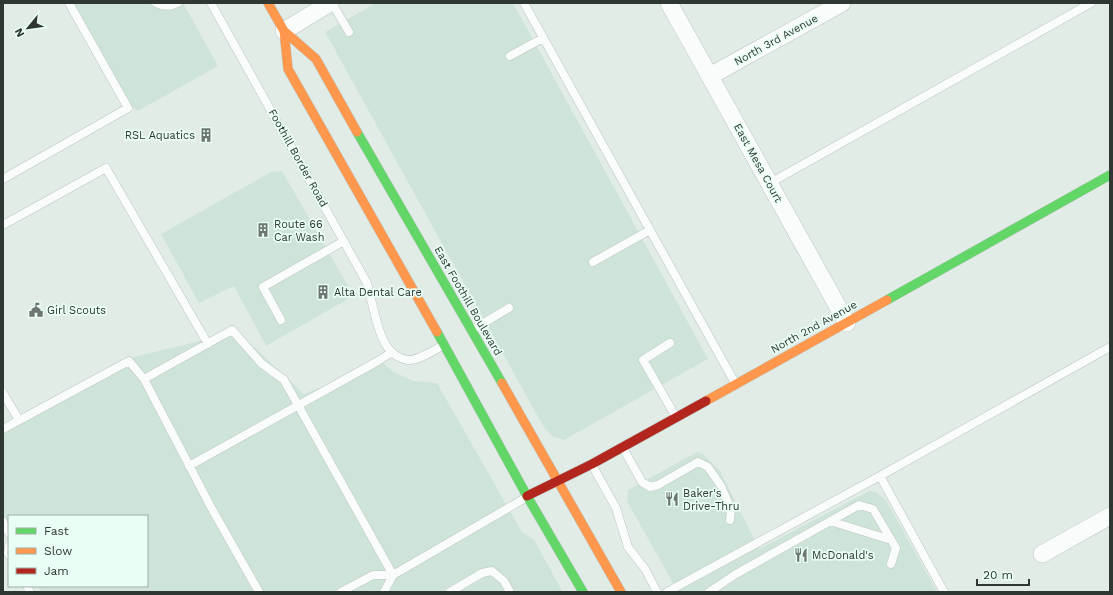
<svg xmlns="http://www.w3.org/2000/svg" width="1113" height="595" font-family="'Work Sans',sans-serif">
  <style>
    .built { fill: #cfe4d9 }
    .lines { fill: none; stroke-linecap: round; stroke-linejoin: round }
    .lane-casing { stroke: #bcc6c1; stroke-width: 9 }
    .street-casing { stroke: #bcc6c1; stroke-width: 18 }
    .fast-casing { stroke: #bcc6c1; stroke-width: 10 }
    .slow-casing { stroke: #bcc6c1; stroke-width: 10 }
    .jam-casing { stroke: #bcc6c1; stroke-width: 10 }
    .lane { stroke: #fafcfb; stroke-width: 8 }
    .street { stroke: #fafcfb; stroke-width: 17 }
    .fast { stroke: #63d668; stroke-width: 9 }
    .slow { stroke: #ff974d; stroke-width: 9 }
    .jam { stroke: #b3261e; stroke-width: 9 }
    .labels { text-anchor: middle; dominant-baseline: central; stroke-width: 3.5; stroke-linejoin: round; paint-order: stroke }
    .street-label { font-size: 11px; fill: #2f3733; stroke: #e9fef4 }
    .poi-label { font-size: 11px; fill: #2f3733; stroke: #e9fef4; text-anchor: start }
  </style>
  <rect width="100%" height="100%" fill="#e1ece6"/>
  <path class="built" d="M 74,3 L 183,3 L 218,66 L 138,111 L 132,107 Z
    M 376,3 L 513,3 L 708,359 L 564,440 L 552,436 L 543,426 L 325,32 Z
    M 282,171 L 348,286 L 348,299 L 266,346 L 234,286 L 199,303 L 161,234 L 271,172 Z
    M 238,332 L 304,394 L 383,363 L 392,371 L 413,381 L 437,383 L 522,532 L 534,540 L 563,592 L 41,592 L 38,586 L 147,586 L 147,516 L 9,516 L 9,535 L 3,525 L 3,431 L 133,357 Z
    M 697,452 L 703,454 L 720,471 L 759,549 L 869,491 L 876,492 L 886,500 L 937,592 L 678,592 L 627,501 L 628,490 Z"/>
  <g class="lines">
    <defs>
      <path id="lane" d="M 156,3 C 164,7 170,7 178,3
        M 211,3 L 367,283 C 372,300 377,333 388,348 C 392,354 400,359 408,360 C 418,361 434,350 442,346
        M 332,3 L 349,32
        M 524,3 L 735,383
        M 510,56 L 543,38
        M 3,179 L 128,108 L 69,3
        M 770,183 L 1091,3
        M 3,225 L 106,168 L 208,344
        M 593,262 L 650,230
        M 281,320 L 263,287 L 344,241
        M 472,330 L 509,308
        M 670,343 L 643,360 L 676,417
        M 144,379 L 232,330 L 261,363 L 284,380 L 393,575
        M 3,393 L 19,420
        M 3,429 L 129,361 L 144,379 L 212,509 L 259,592
        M 623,448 L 642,482 L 650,487 L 658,485 L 698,462 L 708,467 L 721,486 L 731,509 L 730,520
        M 592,465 L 616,508 L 628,547 L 645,569 L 657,592
        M 189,466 L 378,361 L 392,352
        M 880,476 L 944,592
        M 830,521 L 891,540
        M 3,522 L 9,533
        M 9,546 L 8,553 L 9,555
        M 27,586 L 30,592
        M 341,592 L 373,575 L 393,575 L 527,497
        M 384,592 L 393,575
        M 450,592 L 482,573 L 492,571 L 504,581 L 510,592
        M 667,592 L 880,476 L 1110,347
        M 709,592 L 736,574 L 859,505 L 873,509 L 896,548 L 891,564"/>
      <path id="street" d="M 669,3 L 847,323
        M 284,31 L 330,3
        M 710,76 L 842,3
        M 1042,554 L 1110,516"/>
      <path id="fast" d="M 357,132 L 502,383
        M 887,300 L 1110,175
        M 437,332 L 527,496 L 583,592"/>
      <path id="slow" d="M 268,3 L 284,31 L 316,59 L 357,132
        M 284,31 L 288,69 L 437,332
        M 502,383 L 621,592
        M 706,401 L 887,300"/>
      <path id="jam" d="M 527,496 L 592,464 L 706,401"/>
    </defs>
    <use href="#lane" class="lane-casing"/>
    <use href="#street" class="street-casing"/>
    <use href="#fast" class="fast-casing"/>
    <use href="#slow" class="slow-casing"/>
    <use href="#jam" class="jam-casing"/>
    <use href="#lane" class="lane"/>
    <use href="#street" class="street"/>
    <use href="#fast" class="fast"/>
    <use href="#slow" class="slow"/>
    <use href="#jam" class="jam"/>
  </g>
  <defs>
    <symbol id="building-bare" viewBox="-9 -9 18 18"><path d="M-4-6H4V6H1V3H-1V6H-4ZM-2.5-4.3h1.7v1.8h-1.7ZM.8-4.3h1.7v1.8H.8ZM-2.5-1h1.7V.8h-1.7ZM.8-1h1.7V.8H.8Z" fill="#6d7672" stroke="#e9fef4" stroke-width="2.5" paint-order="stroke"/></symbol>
    <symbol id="civic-bare" viewBox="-9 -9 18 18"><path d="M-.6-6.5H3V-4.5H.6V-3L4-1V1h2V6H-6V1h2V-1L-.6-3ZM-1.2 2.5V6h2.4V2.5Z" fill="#6d7672" stroke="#e9fef4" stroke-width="2.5" paint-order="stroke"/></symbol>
    <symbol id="restaurant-bare" viewBox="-9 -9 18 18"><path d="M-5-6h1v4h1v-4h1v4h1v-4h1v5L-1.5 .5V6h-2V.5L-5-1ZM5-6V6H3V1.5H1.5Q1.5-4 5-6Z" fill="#6d7672" stroke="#e9fef4" stroke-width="2.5" paint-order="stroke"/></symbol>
  </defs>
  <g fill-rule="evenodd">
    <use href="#building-bare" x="196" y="125" width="20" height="20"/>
    <use href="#building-bare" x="253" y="220" width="20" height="20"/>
    <use href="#building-bare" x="313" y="282" width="20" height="20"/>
    <use href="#civic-bare" x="26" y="300" width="20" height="20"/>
    <use href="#restaurant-bare" x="662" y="489" width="20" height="20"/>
    <use href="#restaurant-bare" x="791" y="545" width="20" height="20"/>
  </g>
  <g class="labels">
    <g class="street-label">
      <text transform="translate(776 40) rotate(-29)">North 3rd Avenue</text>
      <text transform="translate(298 158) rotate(61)">Foothill Border Road</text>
      <text transform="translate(758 163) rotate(61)">East Mesa Court</text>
      <text transform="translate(468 301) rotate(60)">East Foothill Boulevard</text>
      <text transform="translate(814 327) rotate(-29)">North 2nd Avenue</text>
    </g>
    <g class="poi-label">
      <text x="195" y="135" text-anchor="end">RSL Aquatics</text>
      <text x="274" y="224">Route 66<tspan x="274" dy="13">Car Wash</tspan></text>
      <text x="334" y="292">Alta Dental Care</text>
      <text x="47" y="310">Girl Scouts</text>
      <text x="683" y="493">Baker's<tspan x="683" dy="13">Drive-Thru</tspan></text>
      <text x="812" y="555">McDonald's</text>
    </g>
  </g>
  <rect width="1113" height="595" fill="none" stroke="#2f3733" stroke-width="8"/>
  <rect x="8" y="515" width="140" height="72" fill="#e9fef4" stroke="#9faea7"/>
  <rect x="16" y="528" width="20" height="6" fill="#63d668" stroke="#9faea7"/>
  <text x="44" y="535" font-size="12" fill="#2f3733">Fast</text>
  <rect x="16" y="548" width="20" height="6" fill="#ff974d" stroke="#9faea7"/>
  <text x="44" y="555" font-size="12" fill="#2f3733">Slow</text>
  <rect x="16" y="568" width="20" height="6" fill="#b3261e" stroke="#9faea7"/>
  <text x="44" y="575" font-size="12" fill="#2f3733">Jam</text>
  <g transform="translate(28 28) rotate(241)" stroke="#e9fef4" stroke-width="3" paint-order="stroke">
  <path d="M0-3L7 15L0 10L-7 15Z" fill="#2f3733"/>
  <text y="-6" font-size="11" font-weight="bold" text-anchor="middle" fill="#2f3733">N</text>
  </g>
  <path d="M977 579v6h52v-6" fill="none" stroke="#2f3733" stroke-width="2"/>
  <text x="983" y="579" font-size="12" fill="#2f3733" stroke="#e9fef4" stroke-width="3" paint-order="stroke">20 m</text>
</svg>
